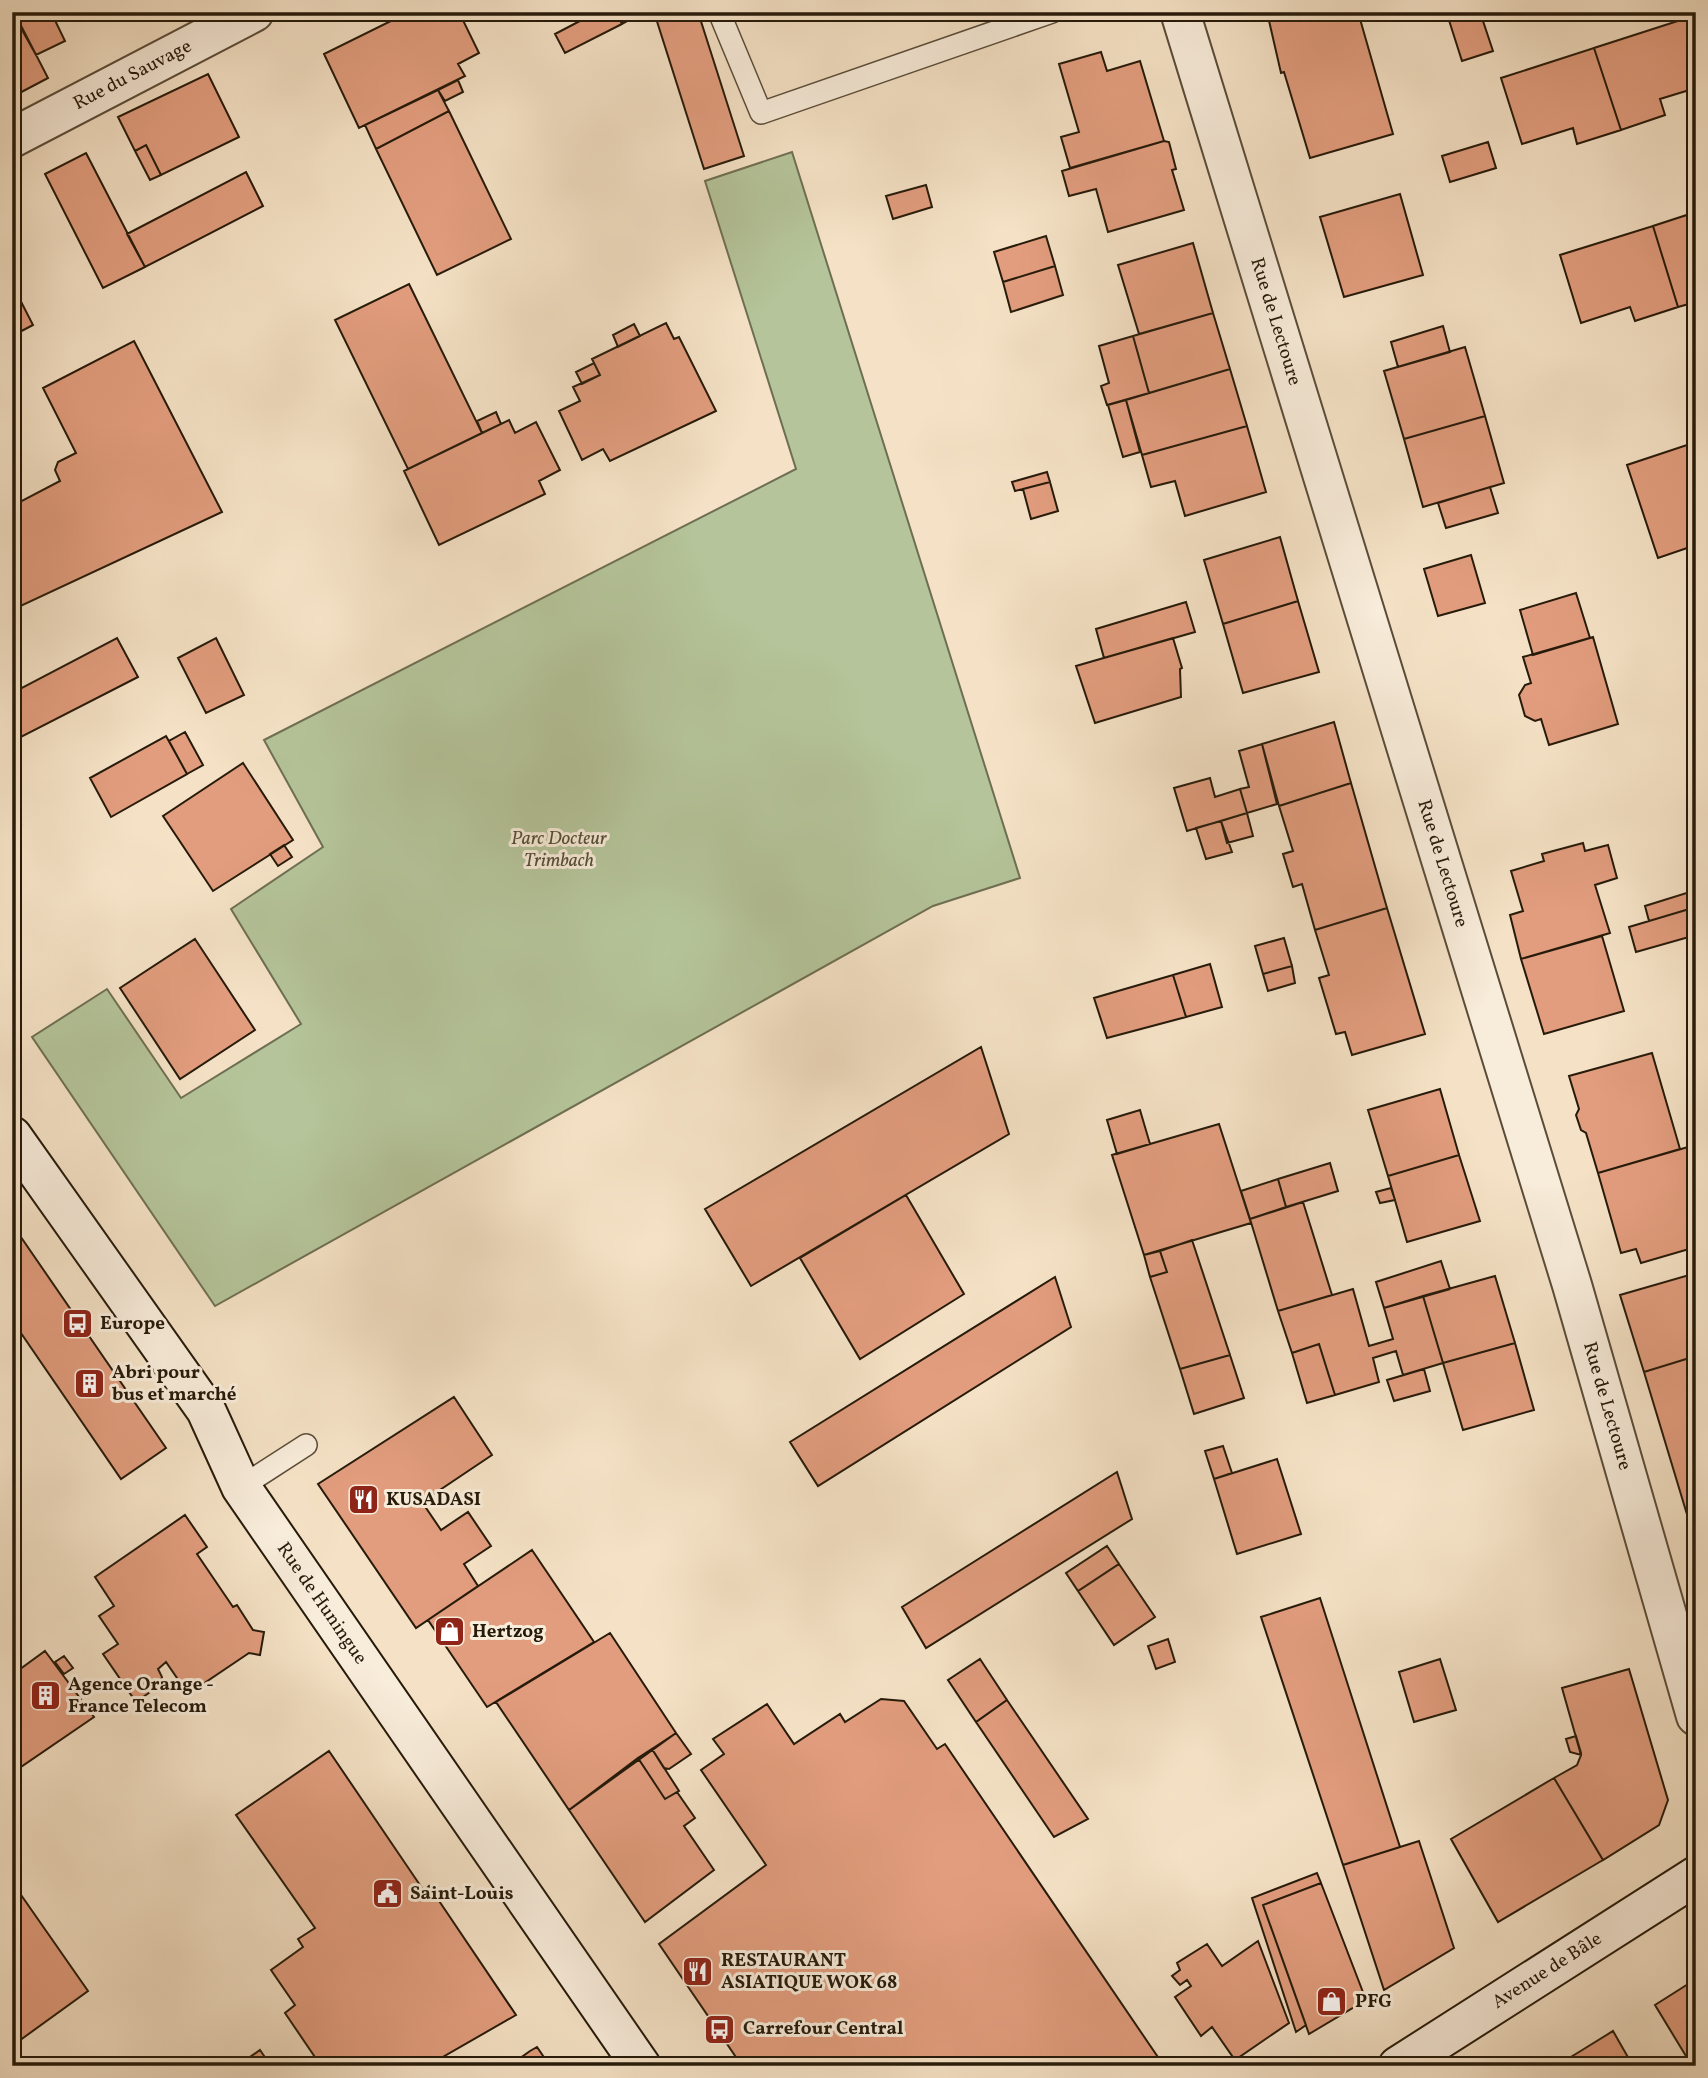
<svg xmlns="http://www.w3.org/2000/svg" width="1708" height="2078" font-family="Vollkorn,serif">
  <style>
    .green { fill: #b5c49a; stroke: #6e6f52; stroke-width: 2 }
    .building { fill: #e29d7e; stroke: #261a0a; stroke-width: 2 }
    .lines { fill: none; stroke-linecap: round; stroke-linejoin: round }
    .service-casing { stroke: #5a4c39; stroke-width: 24 }
    .minor-casing { stroke: #5a4c39; stroke-width: 42 }
    .secondary-casing { stroke: #261a0a; stroke-width: 42 }
    .service { stroke: #f8ecda; stroke-width: 21 }
    .minor { stroke: #f8ecda; stroke-width: 38 }
    .secondary { stroke: #f8ecda; stroke-width: 38 }
    .labels { text-anchor: middle; dominant-baseline: central; stroke-width: 6; stroke-linejoin: round; paint-order: stroke }
    .street-label { font-size: 19px; fill: #261a0a; stroke: #f8ecda }
    .park-label { font-size: 19px; font-style: italic; fill: #514d35; stroke: #f8ecda }
    .poi-label { font-size: 19px; font-weight: bold; fill: #261a0a; stroke: #f8ecda; text-anchor: start }
  </style>
  <rect width="100%" height="100%" fill="#f5e2c6"/>
  <filter id="stains"><feTurbulence type="fractalNoise" baseFrequency=".00286" numOctaves="4"/><feColorMatrix values="0 0 0 0 .2 0 0 0 0 .09 0 0 0 0 .02 0 0 0 .5 -.17"/></filter>
  <radialGradient id="worn" r=".72"><stop offset=".6" stop-color="#630" stop-opacity="0"/><stop offset="1" stop-color="#630" stop-opacity=".3"/></radialGradient>
  <path class="green" d="M 792,152 L 1020,878 L 933,906 L 215,1306 L 32,1037 L 107,989 L 181,1098 L 301,1024 L 231,909 L 323,847 L 264,740 L 796,469 L 705,181 Z"/>
  <path class="building" d="M 12,12 L 51,12 L 65,41 L 36,55 Z
    M 14,12 L 48,78 L 12,97 L 12,13 Z
    M 409,12 L 433,12 L 435,16 L 459,12 L 479,53 L 458,64 L 465,76 L 359,128 L 324,54 Z
    M 597,12 L 616,12 L 622,24 L 565,53 L 555,34 Z
    M 616,12 L 644,12 L 622,24 Z
    M 654,12 L 698,12 L 744,156 L 704,169 Z
    M 1267,12 L 1358,12 L 1393,134 L 1310,158 L 1284,72 L 1281,73 Z
    M 1453,12 L 1480,12 L 1493,51 L 1462,61 L 1447,14 Z
    M 1687,18 L 1696,44 L 1696,88 L 1660,99 L 1665,115 L 1621,130 L 1594,48 Z
    M 1594,48 L 1621,130 L 1577,144 L 1573,128 L 1522,144 L 1501,78 Z
    M 1101,52 L 1107,71 L 1140,61 L 1164,141 L 1070,168 L 1061,137 L 1079,132 L 1059,64 Z
    M 208,74 L 239,137 L 161,175 L 146,145 L 135,151 L 118,117 Z
    M 458,80 L 463,92 L 445,101 L 438,90 Z
    M 438,90 L 449,111 L 376,149 L 365,125 Z
    M 449,111 L 511,239 L 437,275 L 376,149 Z
    M 1164,141 L 1169,142 L 1176,169 L 1172,170 L 1184,210 L 1108,232 L 1096,189 L 1069,196 L 1062,171 Z
    M 1488,142 L 1496,168 L 1450,182 L 1442,156 Z
    M 146,145 L 161,175 L 150,180 L 135,151 Z
    M 86,153 L 145,267 L 103,288 L 45,174 Z
    M 246,172 L 263,206 L 145,267 L 127,234 Z
    M 926,185 L 932,207 L 893,219 L 886,196 Z
    M 1400,194 L 1423,275 L 1344,297 L 1320,217 Z
    M 1696,212 L 1696,302 L 1678,307 L 1653,226 Z
    M 1653,226 L 1678,307 L 1635,321 L 1630,307 L 1581,323 L 1560,255 Z
    M 1046,236 L 1055,266 L 1003,282 L 994,252 Z
    M 1193,243 L 1213,313 L 1139,334 L 1118,265 Z
    M 1055,266 L 1063,295 L 1011,312 L 1003,282 Z
    M 12,284 L 33,325 L 12,336 Z
    M 409,284 L 482,433 L 408,469 L 335,320 Z
    M 1213,313 L 1230,369 L 1149,393 L 1133,336 Z
    M 666,323 L 674,339 L 679,337 L 716,411 L 610,461 L 603,449 L 582,460 L 559,411 L 580,401 L 573,387 L 600,375 L 592,359 Z
    M 634,324 L 640,336 L 618,347 L 613,335 Z
    M 1443,326 L 1450,352 L 1398,367 L 1391,342 Z
    M 1133,336 L 1149,393 L 1107,405 L 1101,386 L 1109,383 L 1099,346 Z
    M 134,341 L 222,512 L 12,610 L 12,506 L 60,481 L 55,470 L 58,462 L 76,453 L 43,388 Z
    M 1465,347 L 1485,416 L 1404,439 L 1384,371 Z
    M 594,363 L 600,375 L 582,384 L 576,372 Z
    M 1230,369 L 1247,426 L 1142,455 L 1126,400 Z
    M 1126,400 L 1140,452 L 1123,457 L 1108,405 Z
    M 496,412 L 501,424 L 482,433 L 477,421 Z
    M 1485,416 L 1504,483 L 1423,507 L 1404,439 Z
    M 509,420 L 515,433 L 536,422 L 560,470 L 539,481 L 545,494 L 439,545 L 404,471 Z
    M 1247,426 L 1266,492 L 1185,516 L 1175,481 L 1151,487 L 1142,455 Z
    M 1693,443 L 1696,452 L 1696,545 L 1658,558 L 1627,465 Z
    M 1047,472 L 1050,482 L 1015,491 L 1012,482 Z
    M 1050,482 L 1058,511 L 1031,519 L 1023,489 Z
    M 1490,487 L 1498,513 L 1446,528 L 1438,503 Z
    M 1280,537 L 1298,601 L 1223,624 L 1204,560 Z
    M 1471,555 L 1485,603 L 1438,616 L 1424,569 Z
    M 1576,593 L 1590,638 L 1533,655 L 1520,610 Z
    M 1298,601 L 1319,672 L 1243,693 L 1223,624 Z
    M 1186,602 L 1195,632 L 1104,658 L 1096,629 Z
    M 1593,637 L 1618,724 L 1549,745 L 1541,719 L 1535,721 L 1525,716 L 1519,695 L 1525,685 L 1531,683 L 1523,657 Z
    M 117,638 L 138,677 L 19,738 L 12,724 L 12,693 Z
    M 216,638 L 244,695 L 206,713 L 178,658 Z
    M 1173,638 L 1182,668 L 1180,669 L 1181,697 L 1095,723 L 1076,666 Z
    M 1334,722 L 1351,783 L 1279,806 L 1262,744 Z
    M 185,732 L 203,765 L 187,774 L 169,741 Z
    M 166,736 L 187,774 L 111,817 L 90,778 Z
    M 1262,744 L 1277,804 L 1247,813 L 1240,789 L 1249,787 L 1239,751 Z
    M 243,763 L 293,840 L 213,891 L 163,816 Z
    M 1210,778 L 1215,797 L 1240,789 L 1247,813 L 1187,831 L 1174,788 Z
    M 1351,783 L 1387,908 L 1315,930 L 1302,884 L 1293,887 L 1283,854 L 1293,851 L 1279,806 Z
    M 1247,813 L 1253,836 L 1227,843 L 1221,821 Z
    M 16,819 L 21,825 L 12,834 L 12,821 Z
    M 1221,821 L 1232,852 L 1206,859 L 1196,828 Z
    M 1583,843 L 1585,851 L 1608,845 L 1617,878 L 1595,885 L 1610,933 L 1521,959 L 1510,915 L 1523,911 L 1511,871 L 1544,861 L 1542,854 Z
    M 284,845 L 292,857 L 278,866 L 270,854 Z
    M 1696,890 L 1696,907 L 1649,921 L 1645,906 Z
    M 1696,907 L 1696,935 L 1636,952 L 1629,927 Z
    M 1387,908 L 1425,1034 L 1352,1055 L 1345,1032 L 1336,1034 L 1319,978 L 1329,975 L 1315,930 Z
    M 1602,936 L 1624,1011 L 1544,1034 L 1521,959 Z
    M 1284,938 L 1292,966 L 1263,974 L 1255,946 Z
    M 195,939 L 255,1030 L 180,1079 L 120,988 Z
    M 1210,964 L 1222,1007 L 1186,1017 L 1173,975 Z
    M 1292,966 L 1295,983 L 1268,991 L 1263,974 Z
    M 1173,975 L 1186,1017 L 1107,1038 L 1094,998 Z
    M 981,1047 L 1009,1134 L 751,1286 L 705,1209 Z
    M 1652,1053 L 1680,1149 L 1598,1173 L 1586,1133 L 1581,1130 L 1576,1115 L 1579,1109 L 1569,1076 Z
    M 1440,1089 L 1459,1155 L 1388,1176 L 1368,1110 Z
    M 1140,1110 L 1150,1144 L 1117,1154 L 1107,1120 Z
    M 1219,1124 L 1251,1223 L 1144,1255 L 1112,1155 Z
    M 1688,1147 L 1696,1172 L 1696,1247 L 1641,1263 L 1636,1249 L 1621,1253 L 1598,1173 Z
    M 1459,1155 L 1480,1221 L 1407,1242 L 1388,1176 Z
    M 1330,1163 L 1338,1191 L 1286,1207 L 1278,1179 Z
    M 1278,1179 L 1286,1207 L 1250,1219 L 1241,1191 Z
    M 1391,1188 L 1395,1200 L 1380,1203 L 1376,1192 Z
    M 906,1195 L 964,1294 L 860,1359 L 800,1258 Z
    M 1303,1202 L 1332,1295 L 1278,1311 L 1250,1219 Z
    M 14,1227 L 166,1448 L 121,1479 L 12,1320 Z
    M 1192,1240 L 1230,1355 L 1180,1369 L 1150,1277 L 1167,1272 L 1160,1251 Z
    M 1160,1251 L 1167,1272 L 1150,1277 L 1144,1255 Z
    M 1441,1261 L 1450,1289 L 1384,1308 L 1376,1282 Z
    M 1696,1273 L 1696,1356 L 1644,1372 L 1620,1295 Z
    M 1495,1276 L 1515,1343 L 1443,1363 L 1423,1296 Z
    M 1055,1277 L 1071,1327 L 818,1486 L 790,1442 Z
    M 1353,1289 L 1369,1346 L 1393,1339 L 1384,1308 L 1423,1296 L 1443,1363 L 1403,1375 L 1396,1351 L 1373,1358 L 1379,1382 L 1335,1395 L 1319,1344 L 1292,1353 L 1278,1311 Z
    M 1515,1343 L 1534,1410 L 1463,1430 L 1443,1363 Z
    M 1319,1344 L 1335,1395 L 1307,1403 L 1292,1353 Z
    M 1230,1355 L 1244,1398 L 1194,1414 L 1180,1369 Z
    M 1696,1356 L 1696,1530 L 1692,1531 L 1644,1372 Z
    M 1424,1369 L 1430,1391 L 1394,1401 L 1387,1380 Z
    M 454,1397 L 492,1455 L 422,1502 L 441,1530 L 468,1512 L 491,1546 L 464,1564 L 478,1586 L 416,1628 L 318,1484 Z
    M 1223,1446 L 1232,1473 L 1214,1479 L 1205,1451 Z
    M 1277,1459 L 1301,1534 L 1237,1554 L 1214,1479 Z
    M 1117,1472 L 1132,1519 L 926,1648 L 902,1607 Z
    M 185,1515 L 207,1547 L 197,1554 L 233,1607 L 237,1605 L 253,1630 L 264,1632 L 260,1655 L 249,1653 L 188,1694 L 166,1662 L 158,1669 L 162,1677 L 160,1685 L 136,1702 L 103,1654 L 118,1644 L 99,1616 L 114,1606 L 95,1577 Z
    M 1107,1546 L 1119,1564 L 1078,1591 L 1066,1573 Z
    M 532,1550 L 594,1642 L 487,1707 L 428,1620 Z
    M 1119,1564 L 1155,1617 L 1114,1645 L 1078,1591 Z
    M 1320,1598 L 1400,1847 L 1343,1865 L 1261,1617 Z
    M 610,1633 L 676,1733 L 569,1810 L 496,1702 Z
    M 1168,1639 L 1175,1662 L 1156,1669 L 1148,1646 Z
    M 45,1651 L 94,1717 L 12,1773 L 12,1675 Z
    M 64,1656 L 73,1668 L 64,1674 L 55,1662 Z
    M 980,1659 L 1007,1700 L 976,1722 L 948,1680 Z
    M 1440,1659 L 1456,1710 L 1414,1722 L 1399,1672 Z
    M 1629,1669 L 1668,1800 L 1659,1825 L 1603,1860 L 1554,1778 L 1577,1765 L 1581,1755 L 1562,1688 Z
    M 881,1699 L 904,1701 L 937,1749 L 945,1744 L 1164,2066 L 742,2066 L 659,1944 L 766,1865 L 701,1770 L 724,1754 L 713,1739 L 767,1704 L 794,1744 L 840,1714 L 845,1722 Z
    M 1007,1700 L 1088,1819 L 1054,1837 L 976,1722 Z
    M 676,1733 L 691,1754 L 669,1769 L 664,1768 L 652,1749 Z
    M 1576,1736 L 1581,1753 L 1581,1755 L 1570,1752 L 1566,1739 Z
    M 652,1749 L 679,1791 L 665,1799 L 638,1758 Z
    M 329,1751 L 424,1891 L 429,1886 L 516,2015 L 427,2066 L 321,2066 L 285,2013 L 295,2005 L 271,1970 L 303,1947 L 298,1939 L 315,1928 L 236,1815 Z
    M 638,1758 L 665,1799 L 677,1792 L 695,1818 L 684,1826 L 714,1870 L 645,1922 L 569,1810 Z
    M 1554,1778 L 1603,1860 L 1498,1922 L 1451,1839 Z
    M 1419,1841 L 1454,1948 L 1384,1990 L 1343,1865 Z
    M 1317,1873 L 1321,1883 L 1263,1905 L 1306,2025 L 1296,2032 L 1252,1898 Z
    M 12,1882 L 88,1991 L 12,2046 Z
    M 1321,1883 L 1366,2000 L 1309,2034 L 1263,1905 Z
    M 1258,1941 L 1289,2023 L 1235,2060 L 1212,2027 L 1201,2036 L 1175,1997 L 1191,1986 L 1187,1980 L 1180,1985 L 1172,1976 L 1180,1970 L 1177,1963 L 1207,1944 L 1222,1966 Z
    M 1696,1979 L 1696,2066 L 1692,2066 L 1655,2005 Z
    M 1613,2031 L 1633,2066 L 1556,2066 L 1579,2052 Z
    M 537,2047 L 550,2066 L 509,2066 L 530,2051 Z
    M 260,2050 L 271,2066 L 237,2066 Z"/>
  <g class="lines">
    <defs>
      <path id="service" d="M 719,12 L 761,113 L 1052,12
        M 241,1487 L 306,1445"/>
      <g id="minor">
        <path id="s1" d="M 1180,12 L 1572,1285 L 1696,1716"/>
        <path id="s2" d="M 12,138 L 254,12"/>
      </g>
      <g id="secondary">
        <path id="s3" d="M 12,1136 L 206,1410 L 241,1487 L 641,2066"/>
        <path id="s4" d="M 1398,2066 L 1696,1876"/>
      </g>
    </defs>
    <use href="#service" class="service-casing"/>
    <use href="#minor" class="minor-casing"/>
    <use href="#secondary" class="secondary-casing"/>
    <use href="#service" class="service"/>
    <use href="#minor" class="minor"/>
    <use href="#secondary" class="secondary"/>
  </g>
  <defs>
    <symbol id="bus-square" viewBox="-11 -11 22 22"><rect x="-9" y="-9" width="18" height="18" rx="4" fill="#8f2418" stroke="#f8ecda"/><path d="M-5-6H5V4H4V6H2V4H-2V6H-4V4H-5ZM-3.5-4V0h7V-4ZM-3.5 1.2v1.5H-2V1.2ZM2 1.2v1.5H3.5V1.2Z" fill="#fff"/></symbol>
    <symbol id="building-square" viewBox="-11 -11 22 22"><rect x="-9" y="-9" width="18" height="18" rx="4" fill="#8f2418" stroke="#f8ecda"/><path d="M-4-6H4V6H1V3H-1V6H-4ZM-2.5-4.3h1.7v1.8h-1.7ZM.8-4.3h1.7v1.8H.8ZM-2.5-1h1.7V.8h-1.7ZM.8-1h1.7V.8H.8Z" fill="#fff"/></symbol>
    <symbol id="restaurant-square" viewBox="-11 -11 22 22"><rect x="-9" y="-9" width="18" height="18" rx="4" fill="#8f2418" stroke="#f8ecda"/><path d="M-5-6h1v4h1v-4h1v4h1v-4h1v5L-1.5 .5V6h-2V.5L-5-1ZM5-6V6H3V1.5H1.5Q1.5-4 5-6Z" fill="#fff"/></symbol>
    <symbol id="shop-square" viewBox="-11 -11 22 22"><rect x="-9" y="-9" width="18" height="18" rx="4" fill="#8f2418" stroke="#f8ecda"/><path d="M-5-2.5h2.3a2.7 3.5 0 0 1 5.4 0H5L5.5 6h-11ZM-1.5-2.5h3a1.5 2.3 0 0 0-3 0Z" fill="#fff"/></symbol>
    <symbol id="civic-square" viewBox="-11 -11 22 22"><rect x="-9" y="-9" width="18" height="18" rx="4" fill="#8f2418" stroke="#f8ecda"/><path d="M-.6-6.5H3V-4.5H.6V-3L4-1V1h2V6H-6V1h2V-1L-.6-3ZM-1.2 2.5V6h2.4V2.5Z" fill="#fff"/></symbol>
  </defs>
  <g fill-rule="evenodd">
    <use href="#bus-square" x="60" y="1306" width="35" height="35"/>
    <use href="#building-square" x="72" y="1366" width="35" height="35"/>
    <use href="#restaurant-square" x="346" y="1482" width="35" height="35"/>
    <use href="#shop-square" x="432" y="1614" width="35" height="35"/>
    <use href="#building-square" x="28" y="1678" width="35" height="35"/>
    <use href="#civic-square" x="370" y="1876" width="35" height="35"/>
    <use href="#restaurant-square" x="680" y="1954" width="35" height="35"/>
    <use href="#shop-square" x="1314" y="1984" width="35" height="35"/>
    <use href="#bus-square" x="702" y="2012" width="35" height="35"/>
  </g>
  <g class="labels">
    <g class="street-label">
      <text stroke="none"><textPath href="#s2" startOffset="136">Rue du Sauvage</textPath></text>
      <text stroke="none"><textPath href="#s1" startOffset="324">Rue de Lectoure</textPath></text>
      <text stroke="none"><textPath href="#s1" startOffset="891">Rue de Lectoure</textPath></text>
      <text stroke="none"><textPath href="#s1" startOffset="1458">Rue de Lectoure</textPath></text>
      <text stroke="none"><textPath href="#s3" startOffset="562">Rue de Huningue</textPath></text>
      <text stroke="none"><textPath href="#s4" startOffset="177">Avenue de Bâle</textPath></text>
    </g>
    <g class="park-label">
      <text x="559" y="839">Parc Docteur<tspan x="559" dy="22">Trimbach</tspan></text>
    </g>
    <g class="poi-label">
      <text x="100" y="1324">Europe</text>
      <text x="112" y="1373">Abri pour<tspan x="112" dy="22">bus et marché</tspan></text>
      <text x="386" y="1500">KUSADASI</text>
      <text x="472" y="1632">Hertzog</text>
      <text x="68" y="1685">Agence Orange -<tspan x="68" dy="22">France Telecom</tspan></text>
      <text x="410" y="1894">Saint-Louis</text>
      <text x="721" y="1961">RESTAURANT<tspan x="721" dy="22">ASIATIQUE WOK 68</tspan></text>
      <text x="1355" y="2002">PFG</text>
      <text x="743" y="2029">Carrefour Central</text>
    </g>
  </g>
  <rect width="1708" height="2078" fill="none" stroke="#f5e2c6" stroke-width="42"/>
  <rect x="14" y="14" width="1680" height="2050" fill="none" stroke="#261a0a" stroke-width="3.5"/>
  <rect x="21" y="21" width="1666" height="2036" fill="none" stroke="#261a0a" stroke-width="2"/>
  <rect width="100%" height="100%" filter="url(#stains)"/>
  <rect width="100%" height="100%" fill="url(#worn)"/>
</svg>
